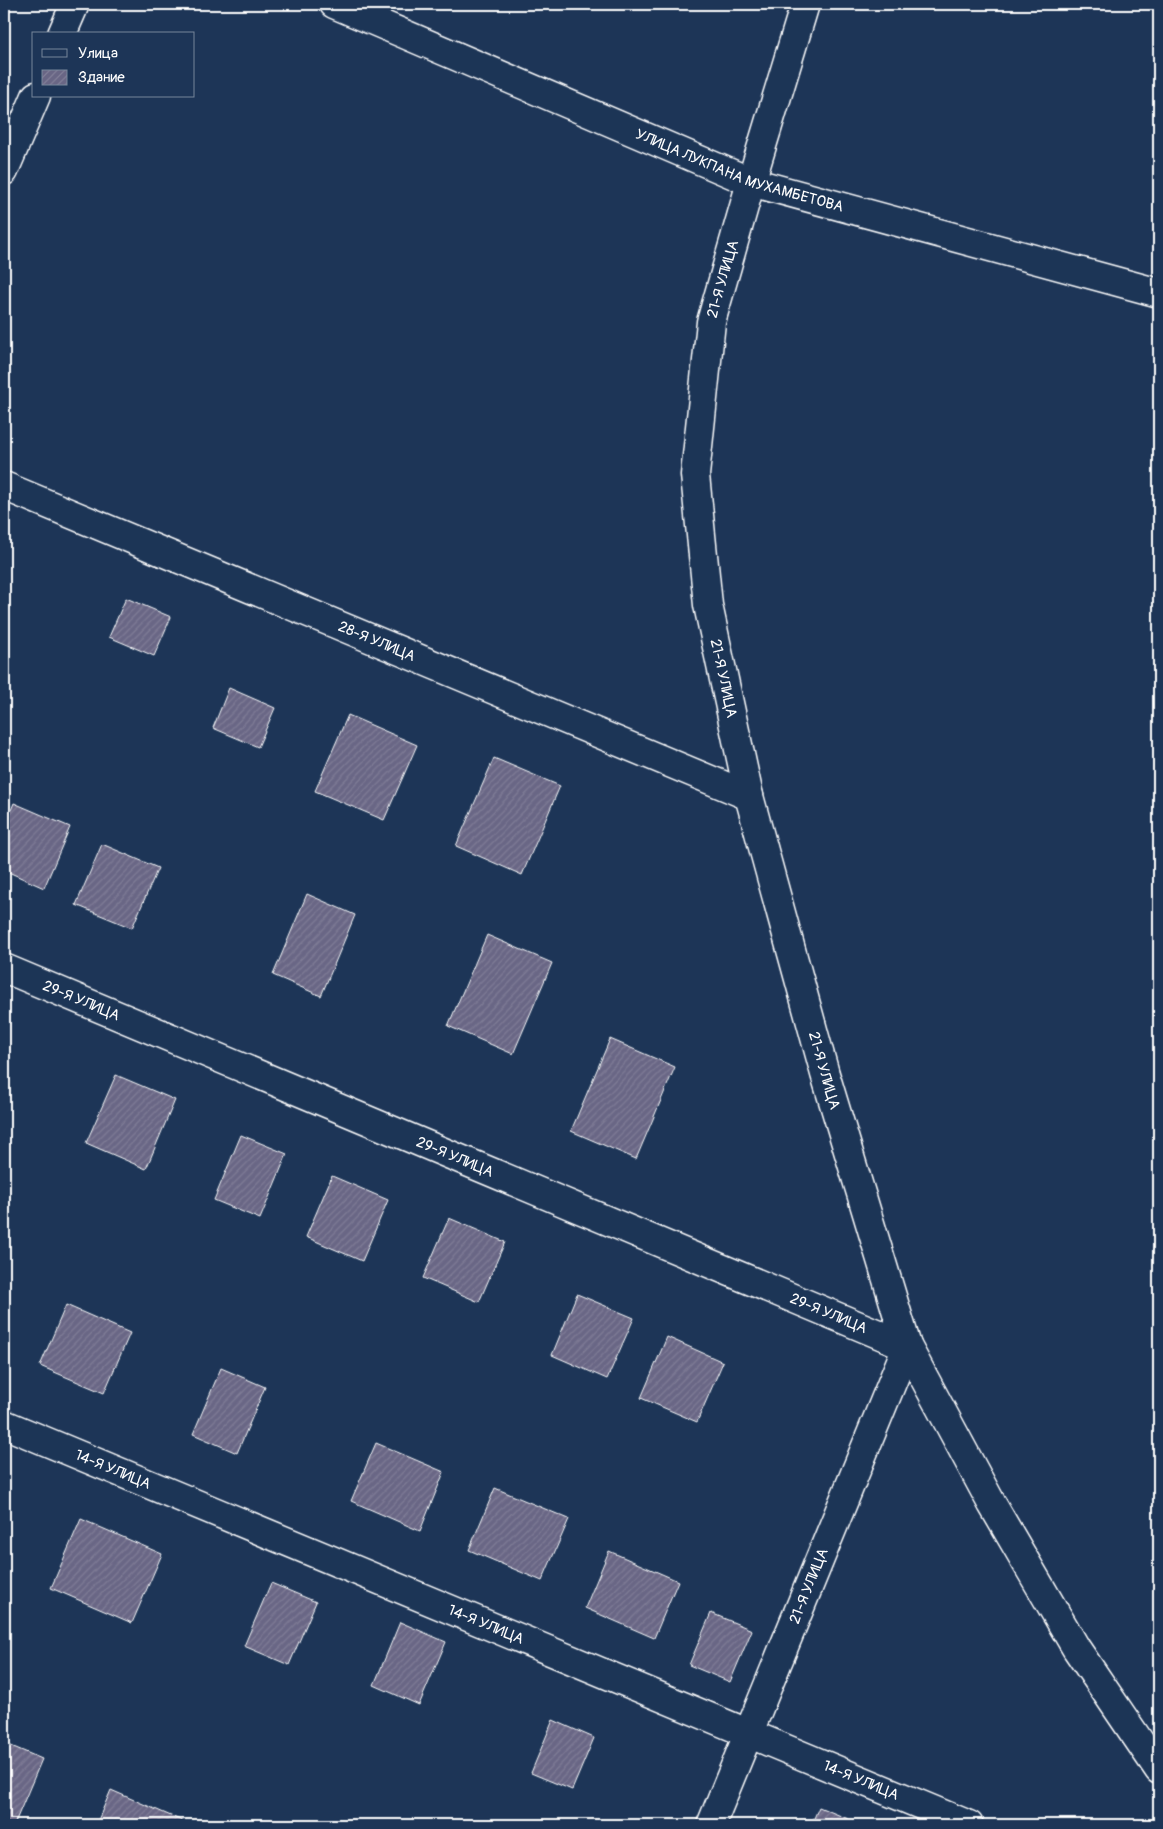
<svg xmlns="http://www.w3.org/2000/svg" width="1163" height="1829" font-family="Pangolin,sans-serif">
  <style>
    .building { fill: url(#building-hatch); stroke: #fff }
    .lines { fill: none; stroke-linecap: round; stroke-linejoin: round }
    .minor-casing { stroke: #fff; stroke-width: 31 }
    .minor { stroke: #1d3557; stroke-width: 28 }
    .labels { text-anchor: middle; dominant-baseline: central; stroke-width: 4.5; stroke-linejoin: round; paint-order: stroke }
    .street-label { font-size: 15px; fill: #fff; stroke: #1d3557 }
  </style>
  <defs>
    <pattern id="building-hatch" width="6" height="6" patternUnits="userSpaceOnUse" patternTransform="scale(1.25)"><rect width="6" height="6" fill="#696685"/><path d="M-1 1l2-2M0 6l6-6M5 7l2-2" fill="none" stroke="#807d97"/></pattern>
  </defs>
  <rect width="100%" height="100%" fill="#1d3557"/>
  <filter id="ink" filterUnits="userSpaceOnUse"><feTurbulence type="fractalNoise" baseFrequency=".02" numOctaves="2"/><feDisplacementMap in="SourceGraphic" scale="10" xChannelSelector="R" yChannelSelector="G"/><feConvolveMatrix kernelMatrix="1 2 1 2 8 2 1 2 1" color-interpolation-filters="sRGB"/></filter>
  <g filter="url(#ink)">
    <path class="building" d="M 126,598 L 171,617 L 154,656 L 109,637 Z
      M 229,688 L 275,708 L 258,747 L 213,728 Z
      M 348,715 L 417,745 L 384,820 L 315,791 Z
      M 494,758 L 560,786 L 522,875 L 456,846 Z
      M 14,803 L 70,827 L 44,888 L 4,870 L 4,827 Z
      M 102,844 L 158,868 L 132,928 L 76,905 Z
      M 307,894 L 355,915 L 321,996 L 273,975 Z
      M 487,935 L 552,963 L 513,1054 L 448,1026 Z
      M 610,1039 L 675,1067 L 636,1159 L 571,1131 Z
      M 116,1075 L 175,1100 L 146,1169 L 86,1143 Z
      M 241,1135 L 287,1154 L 260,1219 L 214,1200 Z
      M 332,1176 L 388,1200 L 362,1261 L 306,1237 Z
      M 449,1218 L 505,1242 L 479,1302 L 423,1278 Z
      M 577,1294 L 634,1318 L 607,1379 L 552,1355 Z
      M 66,1305 L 130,1333 L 104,1393 L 40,1366 Z
      M 667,1337 L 723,1362 L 697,1422 L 641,1398 Z
      M 221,1368 L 265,1387 L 237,1453 L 193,1434 Z
      M 376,1443 L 444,1472 L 420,1531 L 351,1501 Z
      M 495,1488 L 569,1519 L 542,1581 L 469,1550 Z
      M 81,1519 L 162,1554 L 132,1623 L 51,1588 Z
      M 609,1551 L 678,1581 L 654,1638 L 585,1608 Z
      M 271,1583 L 316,1602 L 289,1665 L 244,1646 Z
      M 711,1613 L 752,1630 L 730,1682 L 689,1665 Z
      M 400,1622 L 446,1642 L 419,1705 L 374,1685 Z
      M 553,1720 L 594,1738 L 572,1790 L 531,1773 Z
      M 4,1743 L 42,1759 L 14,1825 L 4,1825 Z
      M 111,1790 L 187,1823 L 186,1825 L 96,1825 Z
      M 819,1807 L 863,1825 L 811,1825 Z"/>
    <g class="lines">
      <defs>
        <g id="minor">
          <path id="s1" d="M 334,4 L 751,182 L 1159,293"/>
          <path id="s2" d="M 805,4 L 751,182 L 711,322 L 695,475 L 708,605 L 749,796 L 825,1074 L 907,1346 L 992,1504 L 1076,1648 L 1159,1770"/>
          <path d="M 62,34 L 75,4"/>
          <path d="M 4,171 L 36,96"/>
          <path id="s3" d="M 4,486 L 749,796"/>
          <path id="s4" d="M 4,968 L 907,1346 L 711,1825"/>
          <path id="s5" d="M 4,1424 L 969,1825"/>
        </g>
      </defs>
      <use href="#minor" class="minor-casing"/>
      <use href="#minor" class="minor"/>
    </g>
  </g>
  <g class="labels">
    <g class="street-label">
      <text stroke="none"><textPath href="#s1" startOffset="439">УЛИЦА ЛУКПАНА МУХАМБЕТОВА</textPath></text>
      <text transform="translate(723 279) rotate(-74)">21-Я УЛИЦА</text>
      <text stroke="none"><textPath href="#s3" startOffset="404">28-Я УЛИЦА</textPath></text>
      <text stroke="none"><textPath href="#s2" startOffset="691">21-Я УЛИЦА</textPath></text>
      <text stroke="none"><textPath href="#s4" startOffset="84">29-Я УЛИЦА</textPath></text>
      <text stroke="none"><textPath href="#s2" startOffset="1096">21-Я УЛИЦА</textPath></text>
      <text stroke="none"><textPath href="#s4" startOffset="489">29-Я УЛИЦА</textPath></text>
      <text stroke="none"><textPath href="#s4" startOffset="894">29-Я УЛИЦА</textPath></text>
      <text stroke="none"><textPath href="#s5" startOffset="118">14-Я УЛИЦА</textPath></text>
      <text transform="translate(809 1586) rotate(-68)">21-Я УЛИЦА</text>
      <text stroke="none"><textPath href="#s5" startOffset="522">14-Я УЛИЦА</textPath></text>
      <text stroke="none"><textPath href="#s5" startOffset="928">14-Я УЛИЦА</textPath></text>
    </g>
  </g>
  <rect width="1163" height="1829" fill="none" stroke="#1d3557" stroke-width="20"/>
  <rect x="10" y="10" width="1143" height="1809" fill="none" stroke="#fff" stroke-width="2" filter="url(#ink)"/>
  <rect x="32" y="32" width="162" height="65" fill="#1d3557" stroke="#77869a"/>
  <rect x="42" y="49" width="25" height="8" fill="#1d3557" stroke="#77869a"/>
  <text x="78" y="58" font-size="15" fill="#ffffff">Улица</text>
  <rect x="42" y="70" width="25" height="15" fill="url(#building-hatch)" stroke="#77869a"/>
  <text x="78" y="82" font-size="15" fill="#ffffff">Здание</text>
</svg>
